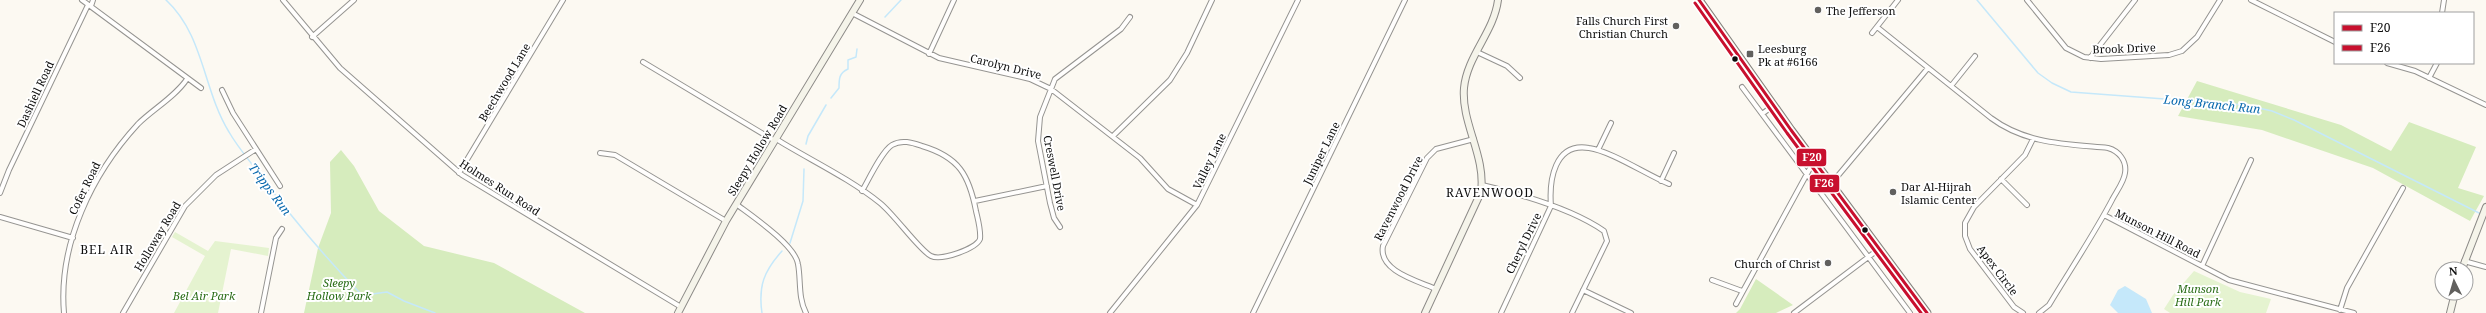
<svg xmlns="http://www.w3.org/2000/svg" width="2486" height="313" font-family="'Noto Serif',serif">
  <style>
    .green { fill: #e5f3d0 }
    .forest { fill: #d6ecbd }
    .pitch { fill: #eff6da }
    .water { fill: #c5e8fa }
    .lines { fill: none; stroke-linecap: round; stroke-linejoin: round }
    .stream { stroke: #c5e8fa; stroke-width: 1.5 }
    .street-casing { stroke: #959491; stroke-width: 6 }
    .secondary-casing { stroke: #8c8a87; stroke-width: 8 }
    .primary-casing { stroke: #82817e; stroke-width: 9 }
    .street { stroke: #fffefd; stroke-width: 4 }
    .secondary { stroke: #f5f4ea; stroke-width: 6 }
    .primary { stroke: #ede7d8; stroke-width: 7 }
    .bus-1-casing { stroke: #fff; stroke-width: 6 }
    .bus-2-casing { stroke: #fff; stroke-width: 6 }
    .bus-1 { stroke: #c8102e; stroke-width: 3 }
    .bus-2 { stroke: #c8102e; stroke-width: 3 }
    .poi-dot { fill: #61605e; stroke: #fff; stroke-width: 1.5 }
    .bus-dot { fill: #0e0e0e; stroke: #fff; stroke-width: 1.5 }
    .labels { text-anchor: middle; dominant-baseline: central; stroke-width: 4; stroke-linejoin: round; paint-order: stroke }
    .poi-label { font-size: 11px; fill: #0e0e0e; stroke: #fff; text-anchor: start }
    .street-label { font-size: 11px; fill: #0e0e0e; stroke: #fff }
    .park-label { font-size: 11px; font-style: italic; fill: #2a6d17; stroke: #fff }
    .water-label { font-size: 12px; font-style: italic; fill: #0969ae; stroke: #fff }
    .neighbourhood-label { font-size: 12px; letter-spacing: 1px; fill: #0e0e0e; stroke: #fff }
    .line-badge { stroke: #fff; stroke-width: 1.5 }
    .badge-label { font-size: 11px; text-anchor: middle; font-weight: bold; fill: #fff }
  </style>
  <rect width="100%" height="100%" fill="#fcf9f2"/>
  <path class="green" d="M 175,232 L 208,251 L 215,241 L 269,248 L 268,256 L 231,249 L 218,313 L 174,313 L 205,256 L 172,237 Z
    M 2194,271 L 2240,292 L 2271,299 L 2266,313 L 2170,313 L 2164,309 L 2173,295 Z"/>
  <path class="forest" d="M 2197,81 L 2341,125 L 2391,151 L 2409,122 L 2476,147 L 2458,188 L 2484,196 L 2470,221 L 2373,168 L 2262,130 L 2178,116 Z
    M 341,150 L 354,166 L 379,211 L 424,246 L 494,263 L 585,313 L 304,313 L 318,248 L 331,213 L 330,162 Z
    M 1756,279 L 1793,305 L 1776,313 L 1736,313 L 1740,309 Z"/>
  <path class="pitch" d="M206 297a6 6 0 1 1 12 0a6 6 0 1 1-12 0Z"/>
  <path class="water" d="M 2125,286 L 2146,299 L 2152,313 L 2118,313 L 2110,305 L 2118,290 Z"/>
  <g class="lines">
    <path class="stream" d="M 166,0 C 204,35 203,90 229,132 C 237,146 248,159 258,172 C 289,214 322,254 359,292 L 365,295 L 387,292 L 404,301 L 435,313
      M 1977,0 L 2038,73 L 2052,83 L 2071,92 L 2245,105 L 2272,111 L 2294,120 L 2481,214
      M 885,17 L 901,0
      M 831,98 L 839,88 C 839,79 839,73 848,69 L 848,60 L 856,57 L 857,49
      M 806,144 L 808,136 L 826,105
      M 790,243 L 803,201 L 804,169
      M 762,313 C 758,286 764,271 782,251"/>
    <defs>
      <path id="street" d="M 82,0 L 201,88
        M 283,0 L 340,68 L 462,175 L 681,307
        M 2027,0 L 2066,48 L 2084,57 L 2101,59 L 2169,55 L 2182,51 L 2197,37 L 2220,0
        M 2251,0 L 2335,42
        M 91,6 L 93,0
        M 852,13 L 939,58 L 1030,79 L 1051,89 L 1140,158 L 1168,189 L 1197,205
        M 2442,13 L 2444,0
        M 1877,27 L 1991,118 C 2026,144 2066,144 2108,148 C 2119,151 2127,161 2125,173 C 2124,182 2116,192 2112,200 C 2093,236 2070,270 2049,305 L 2039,313
        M 1872,33 L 1898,0
        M 312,37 L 354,0
        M 1477,52 L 1507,66 L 1520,78
        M 929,54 L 954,0
        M 2090,58 L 2135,0
        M 643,62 L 775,141
        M 2387,63 L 2415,71 L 2486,105
        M 2429,78 L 2437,63
        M 1951,86 L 1975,56
        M 1742,87 L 1910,313
        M 222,90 L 233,113 L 280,186
        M 1762,114 L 1774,105
        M 1113,136 L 1170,80 L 1187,53 L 1212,0
        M 776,139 C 810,160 849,178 880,203 C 894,214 920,251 931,256 C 941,261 976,249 980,239 C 981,230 978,220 976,211 C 969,175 959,157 922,146 C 913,143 902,139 892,145 C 882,151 869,179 862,191
        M 1598,150 L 1611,123
        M 600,153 L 615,155 L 726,221
        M 459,173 L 563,0
        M 2001,179 L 2027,205
        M 1661,181 L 1674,153
        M 1831,184 L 1928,68
        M 1482,185 C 1520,194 1571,208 1604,231 L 1607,241 L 1572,313
        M 0,193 L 9,170 L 88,5
        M 975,201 L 1047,186
        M 736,204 C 752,216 795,245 798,264 C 801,280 798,298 806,313
        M 2104,215 L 2229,280 L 2354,313
        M 0,217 L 73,238
        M 1060,227 L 1054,218 L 1050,203 L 1038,141 L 1040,117 L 1055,79 L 1121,29 L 1130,17
        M 2464,261 L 2486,267
        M 2202,266 L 2251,160
        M 1712,280 L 1742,291
        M 1436,289 C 1418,281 1378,271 1383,246 L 1427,158 L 1436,149 L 1474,139
        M 1583,290 L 1631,313
        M 1736,304 L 1814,161
        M 2340,310 L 2347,288 L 2403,188
        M 64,313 C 58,244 92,174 138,124 C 153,109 175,97 187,79
        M 123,313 L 185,206 L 216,175 L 256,149
        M 261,313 L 276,238 L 282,229
        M 1110,313 L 1197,205 L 1298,0
        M 1253,313 L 1405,0
        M 1501,313 L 1551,206 C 1549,181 1554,142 1589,148 C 1611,151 1647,175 1669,184
        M 1794,313 L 1879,249
        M 2023,313 L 2014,307 L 1970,249 L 1965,236 L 1965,223 L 1974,207 L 2025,155 L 2033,139"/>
      <path id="secondary" d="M 2462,269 L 2486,207
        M 678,313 L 726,221 L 860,0
        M 1425,313 L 1481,192 C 1486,156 1461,123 1464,88 C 1467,56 1494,32 1498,0
        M 2450,313 L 2455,293"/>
      <path id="primary" d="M 1699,0 L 1791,130 L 1927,313"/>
    </defs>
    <use href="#street" class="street-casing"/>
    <use href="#secondary" class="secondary-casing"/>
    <use href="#primary" class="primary-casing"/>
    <use href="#street" class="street"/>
    <use href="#secondary" class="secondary"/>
    <use href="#primary" class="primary"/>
    <defs>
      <path id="bus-1" d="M 1699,0 L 1791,130 L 1927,313"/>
      <path id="bus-2" d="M 1695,3 L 1787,133 L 1921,313"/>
    </defs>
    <use href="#bus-1" class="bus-1-casing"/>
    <use href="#bus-2" class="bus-2-casing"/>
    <use href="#bus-1" class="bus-1"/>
    <use href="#bus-2" class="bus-2"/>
  </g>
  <g class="poi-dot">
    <circle cx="1818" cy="10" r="4"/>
    <circle cx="1676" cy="26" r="4"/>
    <rect x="1746" y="50" width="8" height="8" rx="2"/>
    <circle cx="1893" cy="192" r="4"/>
    <circle cx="1828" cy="263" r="4"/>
  </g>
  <g class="bus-dot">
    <circle cx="1735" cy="59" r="3.5"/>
    <circle cx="1865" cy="230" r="3.5"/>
  </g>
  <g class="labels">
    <g class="poi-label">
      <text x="1826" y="10">The Jefferson</text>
      <text x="1668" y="20" text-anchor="end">Falls Church First<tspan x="1668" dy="13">Christian Church</tspan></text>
      <text x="1758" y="48">Leesburg<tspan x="1758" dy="13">Pk at #6166</tspan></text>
      <text x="1901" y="186">Dar Al-Hijrah<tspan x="1901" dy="13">Islamic Center</tspan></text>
      <text x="1820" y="263" text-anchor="end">Church of Christ</text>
    </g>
    <g class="street-label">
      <text transform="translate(2124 48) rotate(-2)">Brook Drive</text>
      <text transform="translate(1006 66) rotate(14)">Carolyn Drive</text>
      <text transform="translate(504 82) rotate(-59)">Beechwood Lane</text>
      <text transform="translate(35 94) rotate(-65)">Dashiell Road</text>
      <text transform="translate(757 150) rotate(-59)">Sleepy Hollow Road</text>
      <text transform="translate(1321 153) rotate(-64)">Juniper Lane</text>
      <text transform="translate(1209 161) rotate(-64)">Valley Lane</text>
      <text transform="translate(1055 173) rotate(79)">Creswell Drive</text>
      <text transform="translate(500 187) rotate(33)">Holmes Run Road</text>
      <text transform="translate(84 188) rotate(-64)">Cofer Road</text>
      <text transform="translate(1398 198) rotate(-63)">Ravenwood Drive</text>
      <text transform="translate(2158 233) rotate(27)">Munson Hill Road</text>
      <text transform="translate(157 236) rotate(-59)">Holloway Road</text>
      <text transform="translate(1523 243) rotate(-64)">Cheryl Drive</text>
      <text transform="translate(1998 270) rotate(53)">Apex Circle</text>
    </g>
    <g class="park-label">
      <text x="339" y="282">Sleepy<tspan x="339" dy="13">Hollow Park</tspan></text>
      <text x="2198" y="288">Munson<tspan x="2198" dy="13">Hill Park</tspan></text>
      <text x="204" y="295">Bel Air Park</text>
    </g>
    <g class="water-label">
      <text transform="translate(2212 104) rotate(6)">Long Branch Run</text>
      <text transform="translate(270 189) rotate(53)">Tripps Run</text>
    </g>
    <g class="neighbourhood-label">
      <text x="1490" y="192">RAVENWOOD</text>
      <text x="107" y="249">BEL AIR</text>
    </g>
  </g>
  <g class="line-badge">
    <rect x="1796" y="148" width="31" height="19" rx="4" fill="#c8102e"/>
    <rect x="1809" y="174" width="31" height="19" rx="4" fill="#c8102e"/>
  </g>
  <g class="badge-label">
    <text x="1812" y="161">F20</text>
    <text x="1824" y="187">F26</text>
  </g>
  <rect x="2334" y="12" width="140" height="52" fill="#ffffff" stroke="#9f9f9f"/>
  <rect x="2342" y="25" width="20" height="6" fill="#c8102e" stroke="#9f9f9f"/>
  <text x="2370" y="32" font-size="12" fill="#0e0e0e">F20</text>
  <rect x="2342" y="45" width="20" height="6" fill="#c8102e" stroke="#9f9f9f"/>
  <text x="2370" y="52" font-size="12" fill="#0e0e0e">F26</text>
  <g transform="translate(2454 281) rotate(355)"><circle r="19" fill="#ffffff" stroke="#9f9f9f"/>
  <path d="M0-3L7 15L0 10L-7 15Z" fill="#61605e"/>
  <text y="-6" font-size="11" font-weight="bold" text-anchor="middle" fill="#0e0e0e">N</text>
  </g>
</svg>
